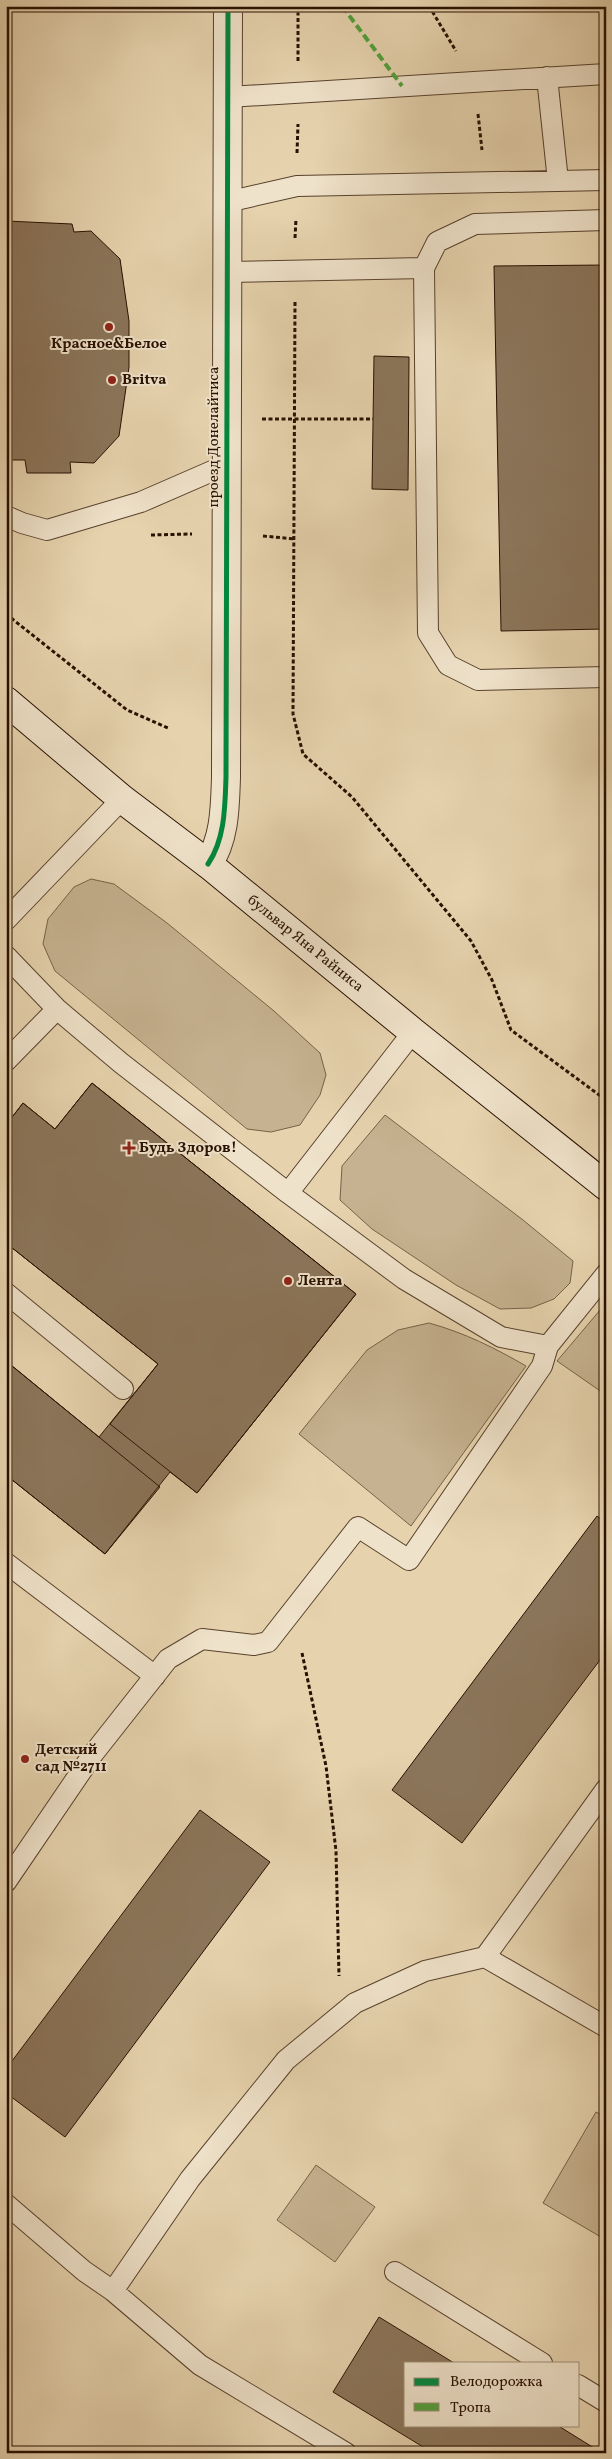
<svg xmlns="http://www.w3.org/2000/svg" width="612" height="2459" font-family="Vollkorn,serif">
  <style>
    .green { fill: #c6b290; stroke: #776148 }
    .building { fill: #8b755a; stroke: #281000 }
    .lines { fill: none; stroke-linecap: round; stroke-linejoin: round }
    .service-casing { stroke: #58412c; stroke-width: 22 }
    .tertiary-casing { stroke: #58412c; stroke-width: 30 }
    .secondary-casing { stroke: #281000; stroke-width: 30 }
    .path { stroke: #281000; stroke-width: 3; stroke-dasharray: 4 2.5; stroke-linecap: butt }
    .service { stroke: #efe2ca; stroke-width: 20 }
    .tertiary { stroke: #efe2ca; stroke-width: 28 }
    .secondary { stroke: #efe2ca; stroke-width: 28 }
    .quiet { stroke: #51a03c; stroke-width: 4; stroke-dasharray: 8 4; stroke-linecap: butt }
    .cycleway-casing { stroke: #efe2ca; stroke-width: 8 }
    .cycleway { stroke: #00873e; stroke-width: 5 }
    .poi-dot { fill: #8f2418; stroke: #efe2ca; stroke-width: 2 }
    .labels { text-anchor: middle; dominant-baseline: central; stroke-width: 4; stroke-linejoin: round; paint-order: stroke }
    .poi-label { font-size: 15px; font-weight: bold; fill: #281000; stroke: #efe2ca; text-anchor: start }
    .street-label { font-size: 15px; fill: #281000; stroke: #efe2ca }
  </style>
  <rect width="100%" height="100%" fill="#e6d3ae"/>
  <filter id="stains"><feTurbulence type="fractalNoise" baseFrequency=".004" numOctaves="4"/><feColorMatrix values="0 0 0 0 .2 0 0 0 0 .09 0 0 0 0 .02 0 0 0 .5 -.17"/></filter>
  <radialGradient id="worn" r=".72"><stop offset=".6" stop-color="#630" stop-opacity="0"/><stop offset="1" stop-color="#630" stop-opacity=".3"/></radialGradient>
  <path class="green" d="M 91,879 L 114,884 L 167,923 L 274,1011 L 320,1053 L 326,1075 L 320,1095 L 300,1125 L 271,1132 L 247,1129 L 55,971 L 43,944 L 48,919 L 74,887 Z
    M 385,1115 L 523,1220 L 573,1261 L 570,1283 L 554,1299 L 531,1308 L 500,1309 L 456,1285 L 372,1229 L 340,1200 L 342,1166 Z
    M 606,1303 L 606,1395 L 557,1361 Z
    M 429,1323 C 465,1333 495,1348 526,1366 L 411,1526 L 299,1434 L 367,1350 L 398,1330 Z
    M 596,2112 L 606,2117 L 606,2240 L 543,2203 Z
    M 316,2165 L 375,2207 L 335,2262 L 277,2220 Z"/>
  <path class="building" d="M 6,221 L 72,224 L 74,232 L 91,231 L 120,259 L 129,321 L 129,367 L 119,436 L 94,463 L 70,462 L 71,473 L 27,473 L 25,460 L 6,460 Z
    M 606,265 L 606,629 L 501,631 L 494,266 Z
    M 374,356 L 409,357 L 408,490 L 372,489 Z
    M 92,1083 L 356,1294 L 197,1493 L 110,1424 L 158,1364 L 6,1243 L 6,1125 L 23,1103 L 55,1129 Z
    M 92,1083 L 356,1294 L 197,1493 L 170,1472 L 105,1554 L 6,1475 L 6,1361 L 99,1437 L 158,1364 L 6,1243 L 6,1125 L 23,1103 L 55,1129 Z
    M 6,1361 L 160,1487 L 105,1554 L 6,1475 Z
    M 597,1516 L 606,1523 L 606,1652 L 462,1843 L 392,1790 Z
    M 200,1810 L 270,1862 L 65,2137 L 6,2093 L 6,2069 Z
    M 379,2317 L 454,2363 L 406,2363 L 406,2425 L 557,2425 L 602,2453 L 433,2453 L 333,2392 Z"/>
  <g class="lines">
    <defs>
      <path id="service" d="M 547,77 L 558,181
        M 228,97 L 606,74
        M 227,202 L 297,186 L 606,180
        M 606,220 L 475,224 L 437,242 L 424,268 L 428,633 L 448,665 L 478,680 L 606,677
        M 227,272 L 424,268
        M 6,516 L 22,523 L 47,530 L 141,502 L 226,465
        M 6,920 L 122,799
        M 6,956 L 57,1009 L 121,1063 L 288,1193 L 404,1279 L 501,1337 L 548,1346 L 606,1274
        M 6,1061 L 57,1009
        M 288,1193 L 413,1032
        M 6,1293 L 123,1389
        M 6,1563 L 155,1676
        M 606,1789 L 485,1957 L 606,2027
        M 6,1882 L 93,1754 L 168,1659 L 202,1639 L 254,1645 L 268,1642 L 358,1527 L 409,1560 L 542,1366 L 548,1346
        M 6,2204 L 84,2271 L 113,2291 L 200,2365 L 346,2453
        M 395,2272 L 542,2363
        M 113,2291 L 190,2179 L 286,2060 L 355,2003 L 425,1971 L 485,1957
        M 578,2385 L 606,2402"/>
      <path id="tertiary" d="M 208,864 C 225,839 225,807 226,777 L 228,6"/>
      <path id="secondary" d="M 6,701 L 122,799 L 208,864 L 413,1032 L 606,1186"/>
    </defs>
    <use href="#service" class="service-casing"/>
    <use href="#tertiary" class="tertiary-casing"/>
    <use href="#secondary" class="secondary-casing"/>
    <path class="path" d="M 429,6 L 456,51
      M 298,61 L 298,6
      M 478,114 L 482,150
      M 297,153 L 298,124
      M 295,238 L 296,219
      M 295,302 L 293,714 L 303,754 L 352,797 L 471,941 L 492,980 L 511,1030 L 606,1100
      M 262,419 L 373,419
      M 151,535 L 192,534
      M 263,536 L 295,539
      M 6,614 L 127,710 L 168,728
      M 302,1653 L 326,1766 L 336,1851 L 339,1976"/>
    <use href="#service" class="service"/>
    <use href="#tertiary" class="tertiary"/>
    <use href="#secondary" class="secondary"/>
    <path class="quiet" d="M 342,6 L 402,86"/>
    <defs>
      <path id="cycleway" d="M 208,864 C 225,839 225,807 226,777 L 228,6"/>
    </defs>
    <use href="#cycleway" class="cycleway-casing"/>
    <use href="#cycleway" class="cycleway"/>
  </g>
  <g class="poi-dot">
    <circle cx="109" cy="327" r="5"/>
    <circle cx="112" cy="380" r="5"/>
    <path d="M126.5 1140.5h5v5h5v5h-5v5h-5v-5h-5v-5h5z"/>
    <circle cx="288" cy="1281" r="5"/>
    <circle cx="25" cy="1759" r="5"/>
  </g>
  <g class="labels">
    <g class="poi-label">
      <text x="109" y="344" text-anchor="middle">Красное&amp;Белое</text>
      <text x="122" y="380">Britva</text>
      <text x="139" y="1148">Будь Здоров!</text>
      <text x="298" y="1281">Лента</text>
      <text x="35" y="1750">Детский<tspan x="35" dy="17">сад №2711</tspan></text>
    </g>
    <g class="street-label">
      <text transform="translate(214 437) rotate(-90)">проезд Донелайтиса</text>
      <text transform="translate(305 944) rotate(39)">бульвар Яна Райниса</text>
    </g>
  </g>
  <rect width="612" height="2459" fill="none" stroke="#e6d3ae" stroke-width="25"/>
  <rect x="8" y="8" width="597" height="2444" fill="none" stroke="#281000" stroke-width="2.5"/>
  <rect x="12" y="12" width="587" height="2434" fill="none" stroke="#281000"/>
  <rect x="404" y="2362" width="175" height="65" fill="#efe2ca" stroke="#9f8e79"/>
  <rect x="414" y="2378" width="25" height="8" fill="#00873e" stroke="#9f8e79"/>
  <text x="450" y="2386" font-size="15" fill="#281000">Велодорожка</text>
  <rect x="414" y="2403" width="25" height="8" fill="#51a03c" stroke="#9f8e79"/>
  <text x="450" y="2412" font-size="15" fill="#281000">Тропа</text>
  <rect width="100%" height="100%" filter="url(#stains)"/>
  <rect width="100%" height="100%" fill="url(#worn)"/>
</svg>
